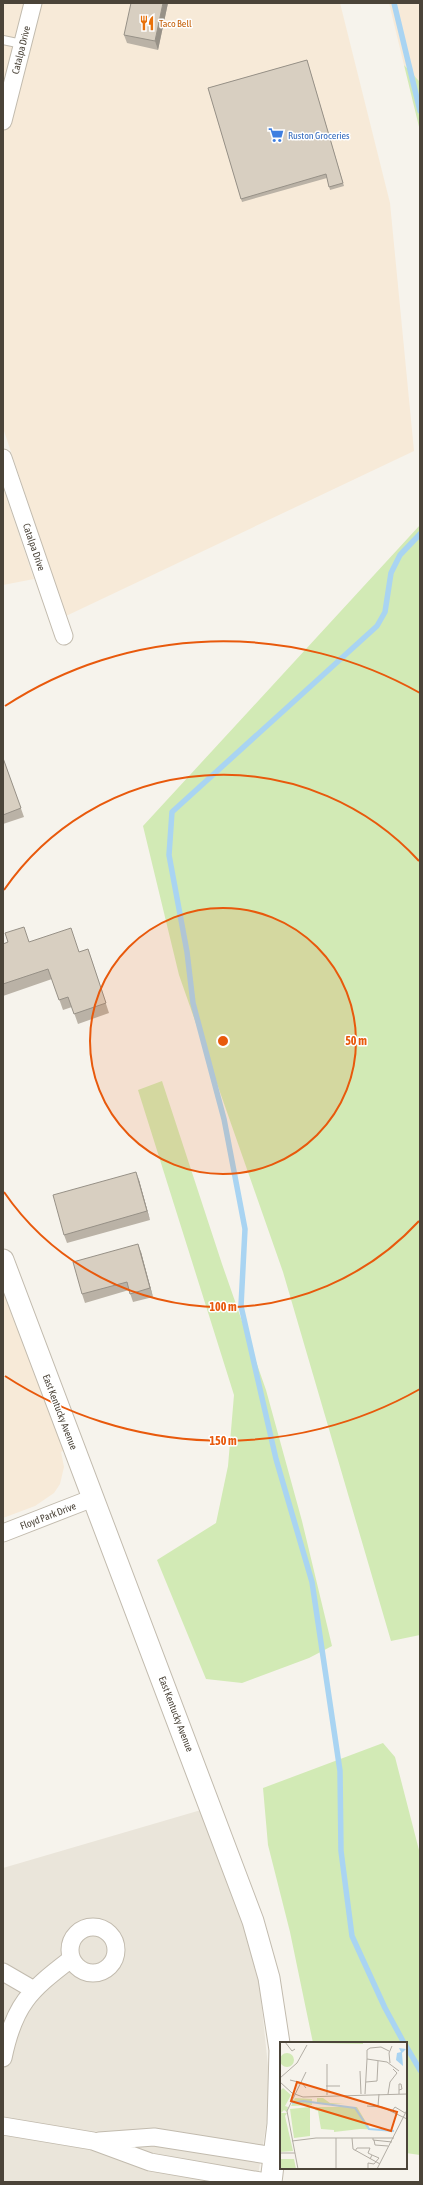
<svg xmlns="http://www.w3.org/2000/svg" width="423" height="2185" font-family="'Asap Condensed',sans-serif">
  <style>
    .residential { fill: #eae5da }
    .commercial { fill: #f7ead8 }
    .green { fill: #d2eab5 }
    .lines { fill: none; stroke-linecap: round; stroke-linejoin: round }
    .stream { stroke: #a9d4f2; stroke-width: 5.5 }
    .service-casing { stroke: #c2bbae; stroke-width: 10 }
    .minor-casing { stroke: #c2bbae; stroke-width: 19 }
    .tertiary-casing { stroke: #c2bbae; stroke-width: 23 }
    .service { stroke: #fff; stroke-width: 8 }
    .minor { stroke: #fff; stroke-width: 17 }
    .tertiary { stroke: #fff; stroke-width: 21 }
    .wall { fill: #bab2a6 }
    .shaded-wall { fill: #979187 }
    .building { fill: #d8cfc1; stroke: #979187 }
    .ring { fill: none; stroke: #e8590c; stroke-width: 2 }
    .labels { text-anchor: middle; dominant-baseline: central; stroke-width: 3; stroke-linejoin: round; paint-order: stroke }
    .food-label { font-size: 10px; fill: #c56008; stroke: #fff; text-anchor: start }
    .street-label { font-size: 10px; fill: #4b4439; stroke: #fff }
    .shop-label { font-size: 10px; fill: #366cbe; stroke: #fff; text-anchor: start }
    .inset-river { fill: none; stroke: #a9d4f2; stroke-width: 2 }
    .inset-road { fill: none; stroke: #b2ada4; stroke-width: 1 }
    .view { fill: #e8590c; fill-opacity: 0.15; stroke: #e8590c; stroke-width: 2 }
    .inset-edge { fill: none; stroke: #4b4439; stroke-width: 2 }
    .centre { fill: #e8590c; stroke: #fff; stroke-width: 2 }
    .ring-label { font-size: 12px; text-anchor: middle; font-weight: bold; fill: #e8590c; stroke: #fff; stroke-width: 3; stroke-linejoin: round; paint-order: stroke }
  </style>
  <rect width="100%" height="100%" fill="#f6f3ec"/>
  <path class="residential" d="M 201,1810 L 245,1929 L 259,1979 L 269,2076 L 267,2120 L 257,2182 L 3,2182 L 3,1868 Z"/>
  <path class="commercial" d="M 3,3 L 340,3 L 390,203 L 414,451 L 66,616 L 3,428 Z
    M 389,3 L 420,3 L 420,82 L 404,65 Z
    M 3,487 L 34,579 L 3,585 Z
    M 3,1282 L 65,1450 L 61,1452 L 64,1467 L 60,1484 L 54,1493 L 35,1506 L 3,1518 Z"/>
  <path class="green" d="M 404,65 L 420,82 L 420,131 Z
    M 420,525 L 420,1635 L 391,1641 L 283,1272 L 179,975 L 143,826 Z
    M 162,1081 L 222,1264 L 266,1390 L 302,1521 L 332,1646 L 309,1658 L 242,1683 L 206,1679 L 157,1560 L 216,1523 L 228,1466 L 234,1395 L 138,1090 Z
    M 383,1743 L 395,1757 L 420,1854 L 420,2155 L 406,2153 L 406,2043 L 313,2043 L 290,1932 L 268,1845 L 263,1788 Z"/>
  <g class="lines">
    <path class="stream" d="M 394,3 L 420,111
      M 404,2043 L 385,2008 L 352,1936 L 341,1851 L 340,1771 L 312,1582 L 276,1459 L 241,1306 L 245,1229 L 224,1119 L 193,1003 L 187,952 L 169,855 L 172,812 L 377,626 L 385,612 L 391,573 L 400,555 L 420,534
      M 406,2046 L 420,2070"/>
    <defs>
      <path id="service" d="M 3,40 L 22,44"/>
      <path id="minor" d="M 3,121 L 33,3
        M 3,458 L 64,636
        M 3,1533 L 93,1498
        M70 1950a23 23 0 1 1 46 0a23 23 0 1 1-46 0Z
        M 3,1972 L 34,1990
        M 3,2058 C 14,2005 29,1991 71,1959
        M 3,2126 L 93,2141 L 150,2162 L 266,2182
        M 99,2141 L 154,2137 L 274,2156"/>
      <path id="tertiary" d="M 3,1260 L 253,1921 L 269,1978 L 280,2050 L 278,2124 L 271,2182"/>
    </defs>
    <use href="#service" class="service-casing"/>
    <use href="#minor" class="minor-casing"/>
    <use href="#tertiary" class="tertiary-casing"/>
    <use href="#service" class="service"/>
    <use href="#minor" class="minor"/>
    <use href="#tertiary" class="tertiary"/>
  </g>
  <path class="wall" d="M 168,3 L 158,50 L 127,43 L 124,35 Z
    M 307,60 L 344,186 L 330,190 L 327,178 L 242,202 L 208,88 Z
    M 3,758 L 24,817 L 3,824 Z
    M 29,942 L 80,952 L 88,949 L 109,1013 L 78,1024 L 72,1007 L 63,1010 L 52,979 L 3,996 L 3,944 Z
    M 139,1180 L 150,1220 L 67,1243 L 64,1235 Z
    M 141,1252 L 153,1297 L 133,1302 L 129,1290 L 85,1303 L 82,1294 Z"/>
  <path class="shaded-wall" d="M 163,3 L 168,3 L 158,50 L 155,41 Z
    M 136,1172 L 139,1180 L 150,1220 L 147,1211 Z
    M 138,1244 L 141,1252 L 153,1297 L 150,1288 Z"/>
  <path class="building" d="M 131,3 L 163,3 L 155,41 L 124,35 Z
    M 307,60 L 343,183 L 329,187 L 326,174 L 241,199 L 208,88 Z
    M 3,758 L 21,808 L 3,815 Z
    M 24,927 L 29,942 L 71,928 L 79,952 L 88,949 L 106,1003 L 74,1014 L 68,997 L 59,1000 L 48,969 L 3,984 L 3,944 L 8,942 L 5,933 Z
    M 136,1172 L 147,1211 L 64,1235 L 53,1195 Z
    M 138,1244 L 150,1288 L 130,1294 L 127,1282 L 82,1294 L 73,1262 Z"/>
  <circle cx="223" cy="1041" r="133" fill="#e8590c" fill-opacity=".12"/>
  <g class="ring">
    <circle cx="223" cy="1041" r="133"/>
    <path d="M419 1221A266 266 0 0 1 4 1192M4 890A266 266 0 0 1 419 861"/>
    <path d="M420 1389A400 400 0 0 1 5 1376M5 706A400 400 0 0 1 420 693"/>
  </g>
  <defs>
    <symbol id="restaurant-bare" viewBox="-9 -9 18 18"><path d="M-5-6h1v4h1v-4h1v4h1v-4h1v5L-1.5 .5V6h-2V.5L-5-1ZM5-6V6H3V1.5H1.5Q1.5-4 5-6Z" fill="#e8710a" stroke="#fff" stroke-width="2.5" paint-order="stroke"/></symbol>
    <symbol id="supermarket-bare" viewBox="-9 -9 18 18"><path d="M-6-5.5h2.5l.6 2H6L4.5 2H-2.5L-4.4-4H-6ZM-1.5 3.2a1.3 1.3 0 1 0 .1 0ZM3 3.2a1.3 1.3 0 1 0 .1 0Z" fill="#3f7fe0" stroke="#fff" stroke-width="2.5" paint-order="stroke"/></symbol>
  </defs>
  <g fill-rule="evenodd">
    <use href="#restaurant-bare" x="136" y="12" width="22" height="22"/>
    <use href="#supermarket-bare" x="265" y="124" width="22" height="22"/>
  </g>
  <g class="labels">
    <g class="food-label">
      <text x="159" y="23">Taco Bell</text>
    </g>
    <g class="street-label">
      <text transform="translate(21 50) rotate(-76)">Catalpa Drive</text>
      <text transform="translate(34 547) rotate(71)">Catalpa Drive</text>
      <text transform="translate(60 1412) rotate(69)">East Kentucky Avenue</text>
      <text transform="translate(48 1516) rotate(-21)">Floyd Park Drive</text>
      <text transform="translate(176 1714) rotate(69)">East Kentucky Avenue</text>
    </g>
    <g class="shop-label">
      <text x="288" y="135">Ruston Groceries</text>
    </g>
  </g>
  <g transform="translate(280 2042)">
    <rect width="127" height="127" fill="#f6f3ec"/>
    <path d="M 83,0 L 83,2 L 36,1 L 37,0 ZM0 18a7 7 0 1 1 14 0a7 7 0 1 1-14 0ZM 3,46 L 11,53 L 5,64 L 8,65 L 7,70 L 4,68 L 1,71 L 7,71 L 5,74 L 13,109 L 0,110 L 0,49 ZM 15,56 L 32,57 L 32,63 L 11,64 ZM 37,56 L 43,56 L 50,61 L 65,62 L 37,62 ZM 30,65 L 30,94 L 14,96 L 10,67 ZM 36,65 L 77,65 L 90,87 L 108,88 L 80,87 L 54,90 L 54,88 L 41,87 L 38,69 L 35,68 ZM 0,117 L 14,117 L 16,127 L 0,127 Z" fill="#d2eab5"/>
    <path d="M 119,6 L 126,7 L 122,11 L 123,24 L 116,18 L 117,11 L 121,10 Z" fill="#a9d4f2"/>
    <path class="inset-river" d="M 12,61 L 23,59 L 75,66 L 89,87 L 114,89"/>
    <path class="inset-road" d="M 5,0 L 12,9 L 15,7M 109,9 L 101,5 L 90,6 L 87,8 L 87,17 L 107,20 L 119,29M 110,21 L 109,11 L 112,4M 47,22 L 47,53M 80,29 L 81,52M 0,36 L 17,21 L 27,3M 10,38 L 22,41 L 26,46M 0,40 L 12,51 L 23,55 L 127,52M 86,40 L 97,39 L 98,19M 46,44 L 60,44M 85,52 L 87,17M 108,52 L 110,40 L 117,31 L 113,27M 119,52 L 119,42 L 121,42 L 122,47 L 119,48M 87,64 L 102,65 L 127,77M 98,64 L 99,52M 112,69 L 115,65 L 125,71M 56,96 L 56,127M 72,96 L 73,107 L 100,122M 93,96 L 93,98 L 112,100M 94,98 L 95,103 L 108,104M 12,99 L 36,96 L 114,96M 75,109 L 77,106 L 90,106 L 88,111 L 92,113 L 90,117M 0,111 L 15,111M 18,127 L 7,69 L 26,30M 88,127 L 88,121 L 94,122 L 99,116 L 92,113M 97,127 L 127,68"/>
    <path class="view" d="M 17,40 L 117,70 L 111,89 L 11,59 Z"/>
    <rect width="127" height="127" class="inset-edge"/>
  </g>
  <circle cx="223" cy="1041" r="6" class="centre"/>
  <g class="ring-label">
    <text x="356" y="1045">50 m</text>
    <text x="223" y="1311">100 m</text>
    <text x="223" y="1445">150 m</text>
  </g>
  <rect width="423" height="2185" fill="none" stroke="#4b4439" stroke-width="8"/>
</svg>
